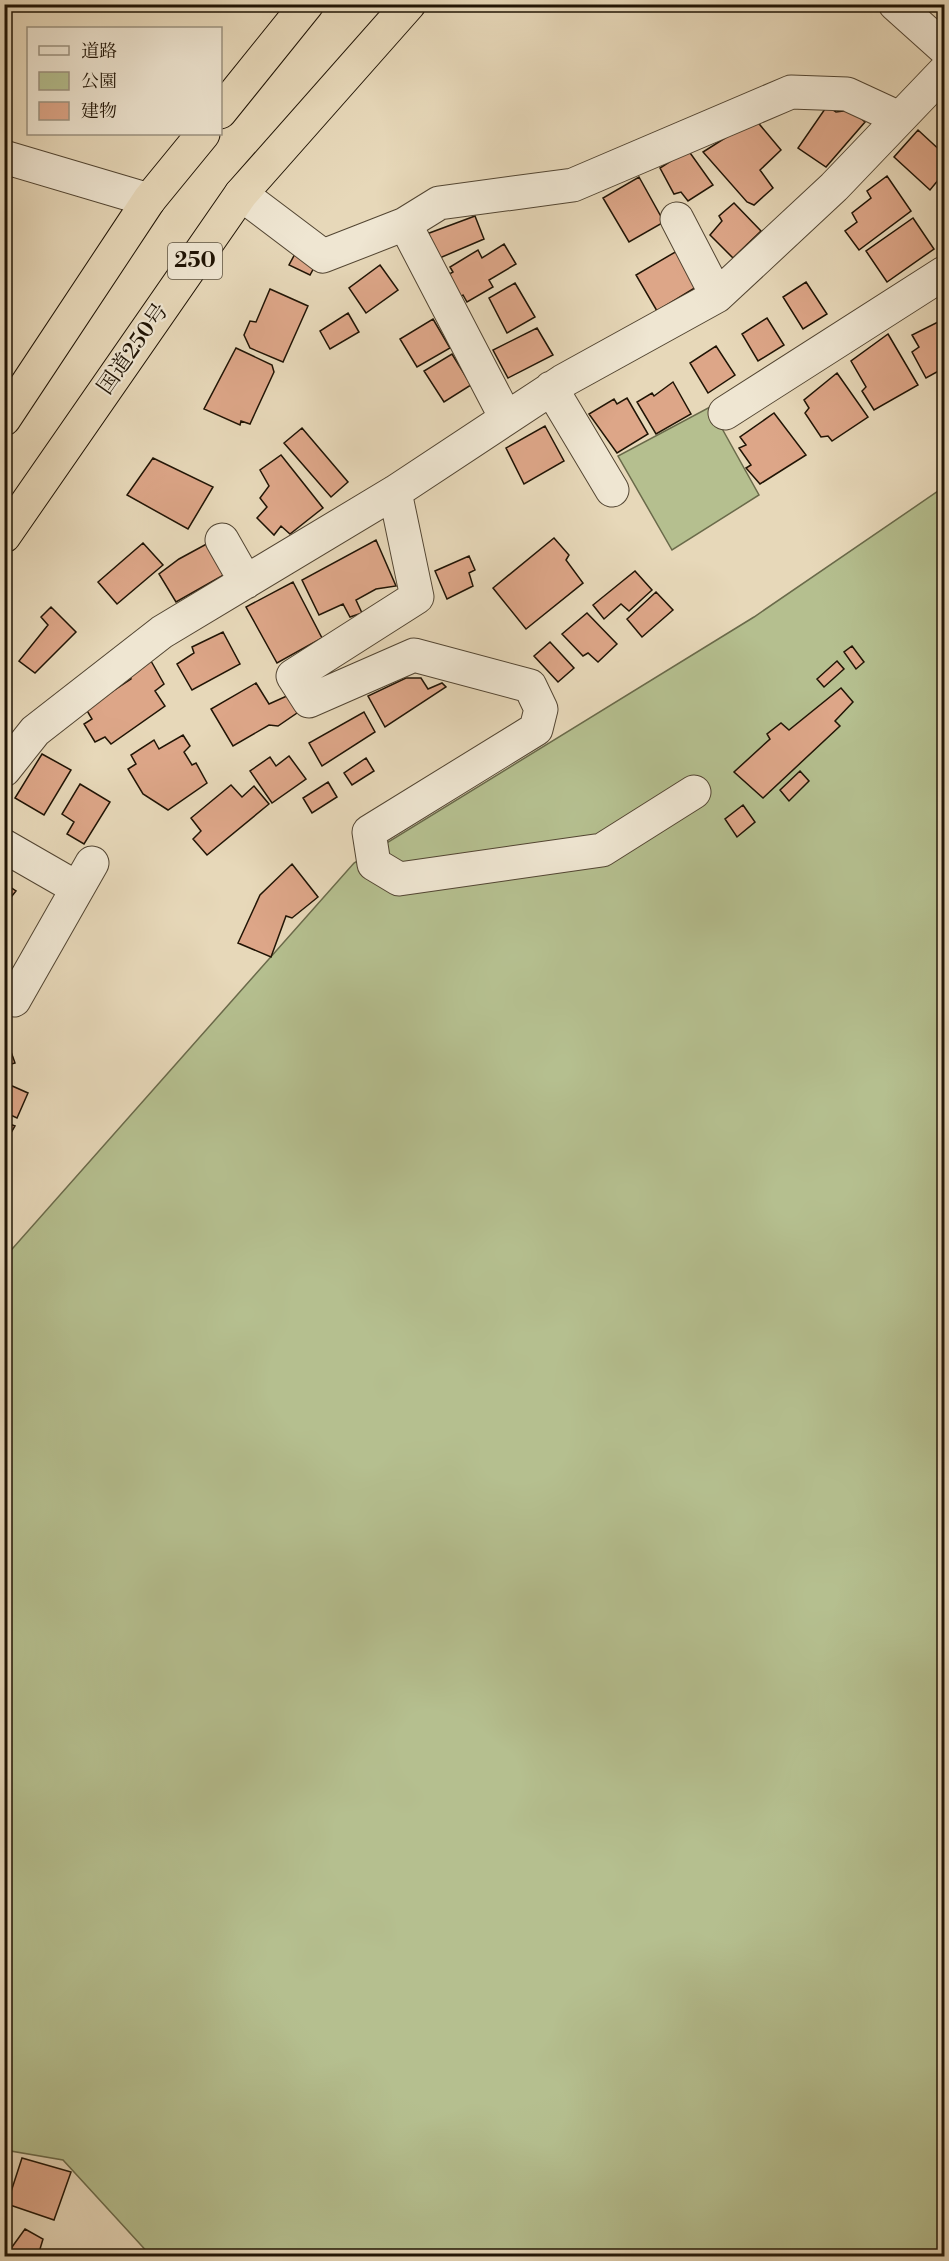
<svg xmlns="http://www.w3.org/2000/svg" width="949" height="2261" font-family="'Libre Bodoni','Noto Serif JP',serif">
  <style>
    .green { fill: #b5bf8f; stroke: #6a6a4a; stroke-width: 1.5 }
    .building { fill: #dda688; stroke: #201405; stroke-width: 1.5 }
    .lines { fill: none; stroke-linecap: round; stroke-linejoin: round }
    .minor-casing { stroke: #524532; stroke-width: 35 }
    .trunk-casing { stroke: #201405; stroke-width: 35 }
    .minor { stroke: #efe6d2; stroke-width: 33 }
    .trunk { stroke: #e7d8b9; stroke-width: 33 }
    .labels { text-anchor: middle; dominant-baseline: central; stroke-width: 4.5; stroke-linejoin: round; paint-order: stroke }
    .shield { fill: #efe6d2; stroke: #5e5342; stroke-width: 1.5 }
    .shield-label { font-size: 21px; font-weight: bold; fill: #201405 }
    .street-label { font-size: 22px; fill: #201405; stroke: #efe6d2 }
  </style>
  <rect width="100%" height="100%" fill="#e7d8b9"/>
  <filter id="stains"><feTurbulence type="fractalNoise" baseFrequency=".00333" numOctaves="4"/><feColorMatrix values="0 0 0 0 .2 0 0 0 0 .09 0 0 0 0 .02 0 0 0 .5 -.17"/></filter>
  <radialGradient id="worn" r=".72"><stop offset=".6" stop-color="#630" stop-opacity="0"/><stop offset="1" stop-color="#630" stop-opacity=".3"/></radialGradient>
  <path class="green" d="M 710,407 L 759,495 L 672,550 L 618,456 Z
    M 944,487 L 944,2256 L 151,2256 L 63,2160 L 5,2150 L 5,1257 L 354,863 L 754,617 Z"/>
  <path class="building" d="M 827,106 L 836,112 L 851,110 L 865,122 L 826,167 L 798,148 Z
    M 755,119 L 781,150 L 760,170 L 773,188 L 754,205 L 747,202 L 703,152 Z
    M 918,130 L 944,154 L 944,173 L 930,190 L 894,157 Z
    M 688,150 L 713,185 L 688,201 L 681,192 L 674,194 L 660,168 Z
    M 887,176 L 911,211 L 859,250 L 845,231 L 857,222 L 852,213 L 871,198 L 867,191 Z
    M 639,177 L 664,222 L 629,242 L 603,198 Z
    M 734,203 L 761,231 L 733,258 L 710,235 L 722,221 L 719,216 Z
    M 475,216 L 484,239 L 435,260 L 424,235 Z
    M 913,218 L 934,249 L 887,282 L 866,251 Z
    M 504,244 L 516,264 L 489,280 L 493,287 L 467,302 L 463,295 L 460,297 L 446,276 L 453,272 L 450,267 L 478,250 L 482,258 Z
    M 677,251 L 698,286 L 657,311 L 636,275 Z
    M 296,252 L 316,264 L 310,275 L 289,265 Z
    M 380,265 L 398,290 L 366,313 L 349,288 Z
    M 806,282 L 827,314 L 803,329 L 783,297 Z
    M 515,283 L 535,317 L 507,333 L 489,298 Z
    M 270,289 L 308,306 L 283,362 L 250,348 L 244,335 L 250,321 L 256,322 Z
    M 348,313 L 359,332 L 330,349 L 320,331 Z
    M 767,318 L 784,345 L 758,361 L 742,334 Z
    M 433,319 L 450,348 L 417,367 L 400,339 Z
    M 944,319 L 944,368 L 926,378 L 912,352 L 919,347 L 912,335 Z
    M 537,328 L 553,355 L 508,378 L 493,350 Z
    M 888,334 L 918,385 L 874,410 L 862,391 L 866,387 L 851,361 Z
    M 716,346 L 735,375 L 708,393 L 690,363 Z
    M 236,348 L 272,365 L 274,372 L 250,424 L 241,421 L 240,425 L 204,409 Z
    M 452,354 L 471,385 L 444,402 L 424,371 Z
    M 837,373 L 868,417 L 832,441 L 828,436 L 821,437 L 805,413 L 809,408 L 804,400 Z
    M 673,382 L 691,414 L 656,434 L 637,402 L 652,393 L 654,396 Z
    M 627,398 L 648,434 L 617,453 L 589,414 L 614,399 L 617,404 Z
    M 774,413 L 806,455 L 760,484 L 746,468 L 751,465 L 739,448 L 746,445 L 740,437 Z
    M 545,426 L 564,461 L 524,484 L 506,448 Z
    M 302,428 L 348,482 L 331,497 L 284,443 Z
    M 281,455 L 323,508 L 290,534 L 281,526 L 274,535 L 257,518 L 267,507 L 260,498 L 269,486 L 260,470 Z
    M 153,458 L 213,487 L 188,529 L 127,495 Z
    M 554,538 L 569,555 L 566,560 L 583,583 L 526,629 L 493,588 Z
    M 376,540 L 396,586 L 376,589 L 356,600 L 362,613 L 350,617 L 343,604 L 319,615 L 302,580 Z
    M 212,541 L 229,572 L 176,602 L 159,574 L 179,559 Z
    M 143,543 L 163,565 L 117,604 L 98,582 Z
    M 469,556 L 475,570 L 469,573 L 473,586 L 447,599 L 435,571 Z
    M 635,571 L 652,590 L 629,611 L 621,604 L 604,619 L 593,605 Z
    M 293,582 L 322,638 L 277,663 L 246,607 Z
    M 656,592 L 673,610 L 642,637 L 627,619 Z
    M 51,607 L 76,632 L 35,673 L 19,661 L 48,625 L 41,617 Z
    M 587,613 L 617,644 L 598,662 L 588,653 L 583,656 L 562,634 Z
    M 223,632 L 240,664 L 192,690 L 177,664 L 194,653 L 192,647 Z
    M 550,642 L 574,668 L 558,682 L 534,656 Z
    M 852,646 L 864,662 L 856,669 L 844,652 Z
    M 151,661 L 164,684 L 155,691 L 165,706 L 111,744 L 105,737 L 95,742 L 84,724 L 92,719 L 86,709 L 131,679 L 129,672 Z
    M 837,661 L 844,669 L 824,687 L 817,679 Z
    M 406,678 L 421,678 L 428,689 L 442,683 L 446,687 L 385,727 L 368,696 Z
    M 256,683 L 269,704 L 289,695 L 297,713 L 278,726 L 269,725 L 233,746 L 211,709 Z
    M 841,688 L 853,702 L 835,721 L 840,726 L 763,798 L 734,772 L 770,739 L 767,734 L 781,723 L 789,730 Z
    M 364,712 L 375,732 L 322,766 L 309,743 Z
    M 183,735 L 190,746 L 184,752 L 192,765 L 196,763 L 207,783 L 168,810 L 143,794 L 128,769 L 136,764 L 131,755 L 154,740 L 159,749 Z
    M 42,754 L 71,770 L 44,815 L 15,798 Z
    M 289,756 L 306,779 L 272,803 L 250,771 L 270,757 L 276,766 Z
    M 366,758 L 374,771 L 352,785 L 344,773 Z
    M 800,771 L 809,781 L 789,801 L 780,790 Z
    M 328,782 L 337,797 L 312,813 L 303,798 Z
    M 80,784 L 110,802 L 84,844 L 67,834 L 74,822 L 62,814 Z
    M 231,785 L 242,797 L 254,786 L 269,804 L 207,855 L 193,839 L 201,831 L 191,818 Z
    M 743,805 L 755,822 L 737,837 L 725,819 Z
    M 292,864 L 318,897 L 292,918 L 286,916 L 271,957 L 238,943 L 260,895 Z
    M 4,883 L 16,891 L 4,906 Z
    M 4,1032 L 15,1063 L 4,1066 Z
    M 10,1085 L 28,1093 L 17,1118 L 4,1112 L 4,1098 Z
    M 4,1122 L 15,1126 L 4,1145 Z
    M 22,2158 L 71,2172 L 54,2220 L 7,2204 Z
    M 25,2229 L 43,2239 L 40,2249 L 47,2254 L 46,2256 L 4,2256 L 4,2244 L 12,2247 Z"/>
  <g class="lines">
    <defs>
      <path id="minor" d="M 895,4 L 944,48
        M 4,157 L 149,200
        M 241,194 L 323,256 L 405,224 L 439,203 L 573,185 L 791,92 L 847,94 L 899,118
        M 677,219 L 717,296
        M 405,224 L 506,418
        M 551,388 L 612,490
        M 725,413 L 944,273
        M 395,492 L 417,597 L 293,676 L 309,701 L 414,655 L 530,686 L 541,709 L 536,729 L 369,832 L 374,864 L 399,879 L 602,850 L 694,792
        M 222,540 L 246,582
        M 4,770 L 35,731 L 162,632 L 395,492 L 563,381 L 717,296 L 834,187 L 944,72
        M 4,846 L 77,888
        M 14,1000 L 92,863"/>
      <path id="trunk" d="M 220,112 L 307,4
        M 4,419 L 149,200 L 203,134
        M 4,536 L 241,194 L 409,4"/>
    </defs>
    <use href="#minor" class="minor-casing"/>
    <use href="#trunk" class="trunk-casing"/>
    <use href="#minor" class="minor"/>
    <use href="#trunk" class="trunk"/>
  </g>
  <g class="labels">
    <rect class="shield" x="168" y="243" width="54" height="36" rx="4.5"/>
    <g class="shield-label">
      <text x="195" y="261">250</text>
    </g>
    <g class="street-label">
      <text transform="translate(133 349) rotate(-55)">国道250号</text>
    </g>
  </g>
  <rect width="949" height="2261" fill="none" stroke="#e7d8b9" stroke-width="24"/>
  <rect x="6" y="6" width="937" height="2249" fill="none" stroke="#201405" stroke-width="3"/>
  <rect x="12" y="12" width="925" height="2237" fill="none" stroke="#201405" stroke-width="1.5"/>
  <rect x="27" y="27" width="195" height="108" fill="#efe6d2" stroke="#9c9280" stroke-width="1.5"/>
  <rect x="39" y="46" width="30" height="9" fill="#efe6d2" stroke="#9c9280" stroke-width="1.5"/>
  <text x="81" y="57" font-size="18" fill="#201405">道路</text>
  <rect x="39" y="72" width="30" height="18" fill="#b5bf8f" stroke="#9c9280" stroke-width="1.5"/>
  <text x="81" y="87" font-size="18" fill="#201405">公園</text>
  <rect x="39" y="102" width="30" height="18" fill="#dda688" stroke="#9c9280" stroke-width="1.5"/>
  <text x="81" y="117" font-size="18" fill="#201405">建物</text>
  <rect width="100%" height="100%" filter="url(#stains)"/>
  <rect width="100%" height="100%" fill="url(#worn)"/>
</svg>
